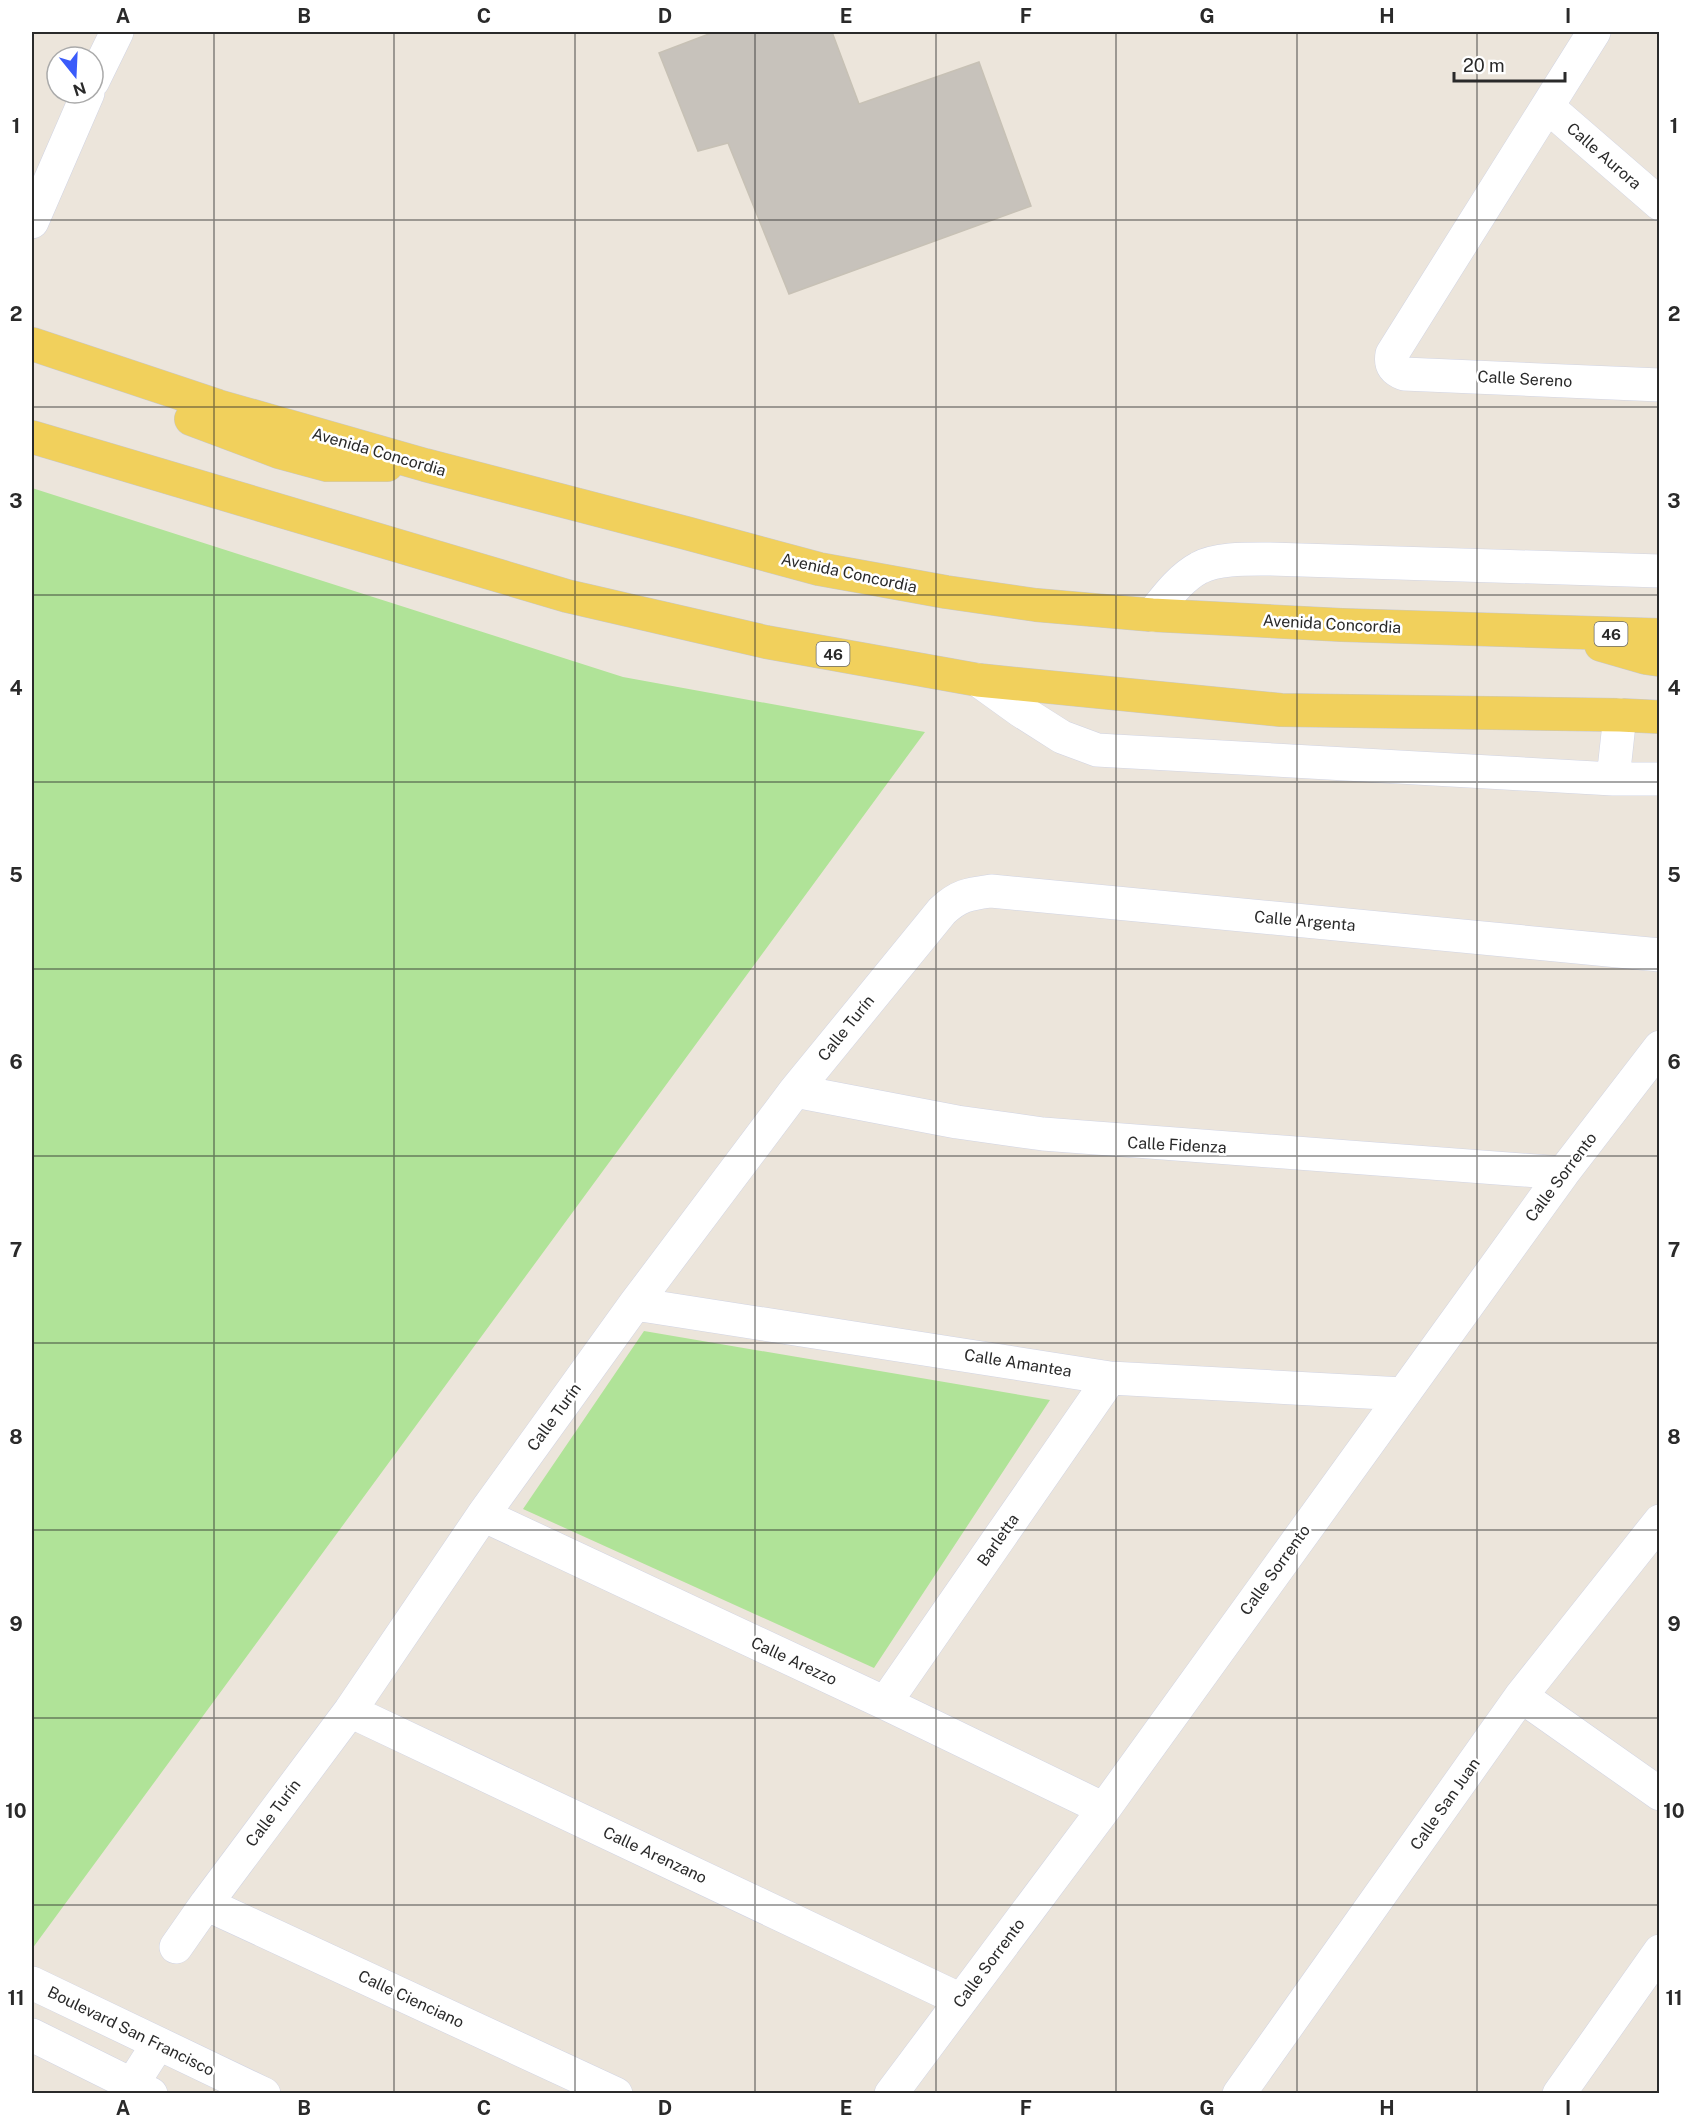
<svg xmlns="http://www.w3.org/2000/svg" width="1691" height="2125" font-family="'Public Sans',sans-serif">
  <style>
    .green { fill: #b0e398 }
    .building { fill: #c7c2bb; stroke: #c7c1b5; stroke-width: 1.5 }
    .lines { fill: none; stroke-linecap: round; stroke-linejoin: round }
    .minor-casing { stroke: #d1d4e3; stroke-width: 34 }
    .tertiary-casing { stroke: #d1d4e3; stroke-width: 34 }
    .primary-casing { stroke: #c8c8c8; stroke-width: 34 }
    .minor { stroke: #fff; stroke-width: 33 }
    .tertiary { stroke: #fff; stroke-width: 33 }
    .primary { stroke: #f1d05c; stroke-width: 33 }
    .grid { fill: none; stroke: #2a2a2a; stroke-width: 1.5; stroke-opacity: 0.55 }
    .labels { text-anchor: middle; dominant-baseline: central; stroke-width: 5; stroke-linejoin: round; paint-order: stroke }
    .shield { fill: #fff; stroke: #6a6a6a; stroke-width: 1.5 }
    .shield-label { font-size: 15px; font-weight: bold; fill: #2a2a2a }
    .street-label { font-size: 16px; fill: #2a2a2a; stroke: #fff }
    .neatline { fill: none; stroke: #2a2a2a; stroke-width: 2 }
    .grid-label { font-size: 20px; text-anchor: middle; font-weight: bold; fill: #2a2a2a }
  </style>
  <rect width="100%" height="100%" fill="#ece5db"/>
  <path class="green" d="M 32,488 L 623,677 L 925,732 L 32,1949 Z
    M 644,1331 L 1050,1400 L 874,1668 L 523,1509 Z"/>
  <path class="building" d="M 714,32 L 832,32 L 859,104 L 979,62 L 1031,206 L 789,294 L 728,143 L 698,151 L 659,53 Z"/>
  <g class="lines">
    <defs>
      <path id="minor" d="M 1594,32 L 1392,354 C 1390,365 1394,370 1404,374 L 1660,385
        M 93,81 L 117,32
        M 1548,107 L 1660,204
        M 32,222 L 88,93
        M 1152,615 C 1165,599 1180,578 1199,568 C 1217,558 1249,559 1269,559 L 1660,571
        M 978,680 L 1021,711 L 1062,737 L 1097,750 L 1613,779 L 1660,779
        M 1613,779 L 1620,715
        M 795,1091 L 957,1122 L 1043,1134 L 1563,1173
        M 635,1304 L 1110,1378 L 1403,1394
        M 483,1515 L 885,1703 L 1104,1809
        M 1521,1696 L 1660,1794
        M 885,1703 L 1110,1378
        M 350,1711 L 961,2000
        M 206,1904 L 616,2094
        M 176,1947 L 206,1904 L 350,1711 L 483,1515 L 635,1304 L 795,1091 L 942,911 C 959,895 969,894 991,891 L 1660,955
        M 126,2094 L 158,2044
        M 891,2094 L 1104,1809 L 1563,1173 L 1660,1047
        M 1239,2094 L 1521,1696 L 1660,1521
        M 1559,2094 L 1660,1951"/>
      <path id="tertiary" d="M 32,1983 L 264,2094
        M 32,2035 L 151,2094"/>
      <path id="primary" d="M 32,344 L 218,406 L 425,465 L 686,533 L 819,569 L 946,592 L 1036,605 L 1152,615 L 1342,625 L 1660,635
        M 191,419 L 279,452 L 327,465 L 387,465
        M 32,437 L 567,596 L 766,642 L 978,680 L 1281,710 L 1620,715 L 1660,717
        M 1601,645 L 1646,658 L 1660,660"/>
    </defs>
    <use href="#minor" class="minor-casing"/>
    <use href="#tertiary" class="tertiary-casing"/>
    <use href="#primary" class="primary-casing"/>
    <use href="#minor" class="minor"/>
    <use href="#tertiary" class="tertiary"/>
    <use href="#primary" class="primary"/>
  </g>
  <path class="grid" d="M 214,32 L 214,2094M 394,32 L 394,2094M 575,32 L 575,2094M 755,32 L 755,2094M 936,32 L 936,2094M 1116,32 L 1116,2094M 1297,32 L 1297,2094M 1477,32 L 1477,2094M 32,220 L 1660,220M 32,407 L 1660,407M 32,595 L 1660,595M 32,782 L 1660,782M 32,969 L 1660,969M 32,1156 L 1660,1156M 32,1343 L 1660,1343M 32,1530 L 1660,1530M 32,1718 L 1660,1718M 32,1905 L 1660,1905"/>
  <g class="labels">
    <g class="shield">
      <rect x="1594.5" y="622" width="33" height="24" rx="4.5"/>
      <rect x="816.5" y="642" width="33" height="24" rx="4.5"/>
    </g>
    <g class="shield-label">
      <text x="1611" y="634">46</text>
      <text x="833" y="654">46</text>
    </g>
    <g class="street-label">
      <text transform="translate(1604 156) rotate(41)">Calle Aurora</text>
      <text transform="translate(1525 379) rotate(3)">Calle Sereno</text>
      <text transform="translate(379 452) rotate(16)">Avenida Concordia</text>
      <text transform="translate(849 573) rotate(12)">Avenida Concordia</text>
      <text transform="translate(1332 624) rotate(3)">Avenida Concordia</text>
      <text transform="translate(1305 921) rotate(5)">Calle Argenta</text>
      <text transform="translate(846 1028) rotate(-51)">Calle Turín</text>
      <text transform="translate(1177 1145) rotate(3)">Calle Fidenza</text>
      <text transform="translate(1561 1177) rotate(-53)">Calle Sorrento</text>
      <text transform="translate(1018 1363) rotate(9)">Calle Amantea</text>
      <text transform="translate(554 1417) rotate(-54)">Calle Turín</text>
      <text transform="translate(998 1540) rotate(-55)">Barletta</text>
      <text transform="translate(1275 1570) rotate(-54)">Calle Sorrento</text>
      <text transform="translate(794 1661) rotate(25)">Calle Arezzo</text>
      <text transform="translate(1445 1804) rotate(-55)">Calle San Juan</text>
      <text transform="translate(273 1813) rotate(-53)">Calle Turín</text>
      <text transform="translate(655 1855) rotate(25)">Calle Arenzano</text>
      <text transform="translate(989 1963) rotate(-53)">Calle Sorrento</text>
      <text transform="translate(411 1999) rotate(25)">Calle Cienciano</text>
      <text transform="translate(131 2031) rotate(26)">Boulevard San Francisco</text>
    </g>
  </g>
  <rect width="1691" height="2125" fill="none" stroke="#ffffff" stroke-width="66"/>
  <g transform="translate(75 75) rotate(162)"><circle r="28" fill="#ffffff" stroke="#aaaaaa" stroke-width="1.5"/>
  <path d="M0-4.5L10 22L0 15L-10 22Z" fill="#3a5bfa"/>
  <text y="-9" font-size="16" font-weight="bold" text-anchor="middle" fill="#2a2a2a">N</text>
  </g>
  <path d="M1454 72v9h111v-9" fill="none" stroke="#2a2a2a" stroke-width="3"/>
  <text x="1463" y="72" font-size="18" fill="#2a2a2a" stroke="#ffffff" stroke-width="4.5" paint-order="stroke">20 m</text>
  <rect x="33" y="33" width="1625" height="2059" class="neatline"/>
  <g class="grid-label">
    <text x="123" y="23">A</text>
    <text x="304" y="23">B</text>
    <text x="484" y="23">C</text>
    <text x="665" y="23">D</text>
    <text x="846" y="23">E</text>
    <text x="1026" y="23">F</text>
    <text x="1207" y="23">G</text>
    <text x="1387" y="23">H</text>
    <text x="1568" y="23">I</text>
    <text x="16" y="133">1</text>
    <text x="1674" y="133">1</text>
    <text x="16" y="321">2</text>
    <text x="1674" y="321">2</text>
    <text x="16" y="508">3</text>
    <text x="1674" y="508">3</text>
    <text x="16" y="695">4</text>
    <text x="1674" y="695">4</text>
    <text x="16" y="882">5</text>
    <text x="1674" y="882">5</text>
    <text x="16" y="1069">6</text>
    <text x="1674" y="1069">6</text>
    <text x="16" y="1257">7</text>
    <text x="1674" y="1257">7</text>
    <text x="16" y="1444">8</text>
    <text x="1674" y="1444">8</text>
    <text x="16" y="1631">9</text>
    <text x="1674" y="1631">9</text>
    <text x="16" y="1818">10</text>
    <text x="1674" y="1818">10</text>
    <text x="16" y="2005">11</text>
    <text x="1674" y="2005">11</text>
    <text x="123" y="2115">A</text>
    <text x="304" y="2115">B</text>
    <text x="484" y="2115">C</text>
    <text x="665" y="2115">D</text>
    <text x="846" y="2115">E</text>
    <text x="1026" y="2115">F</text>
    <text x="1207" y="2115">G</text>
    <text x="1387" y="2115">H</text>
    <text x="1568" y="2115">I</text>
  </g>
</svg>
